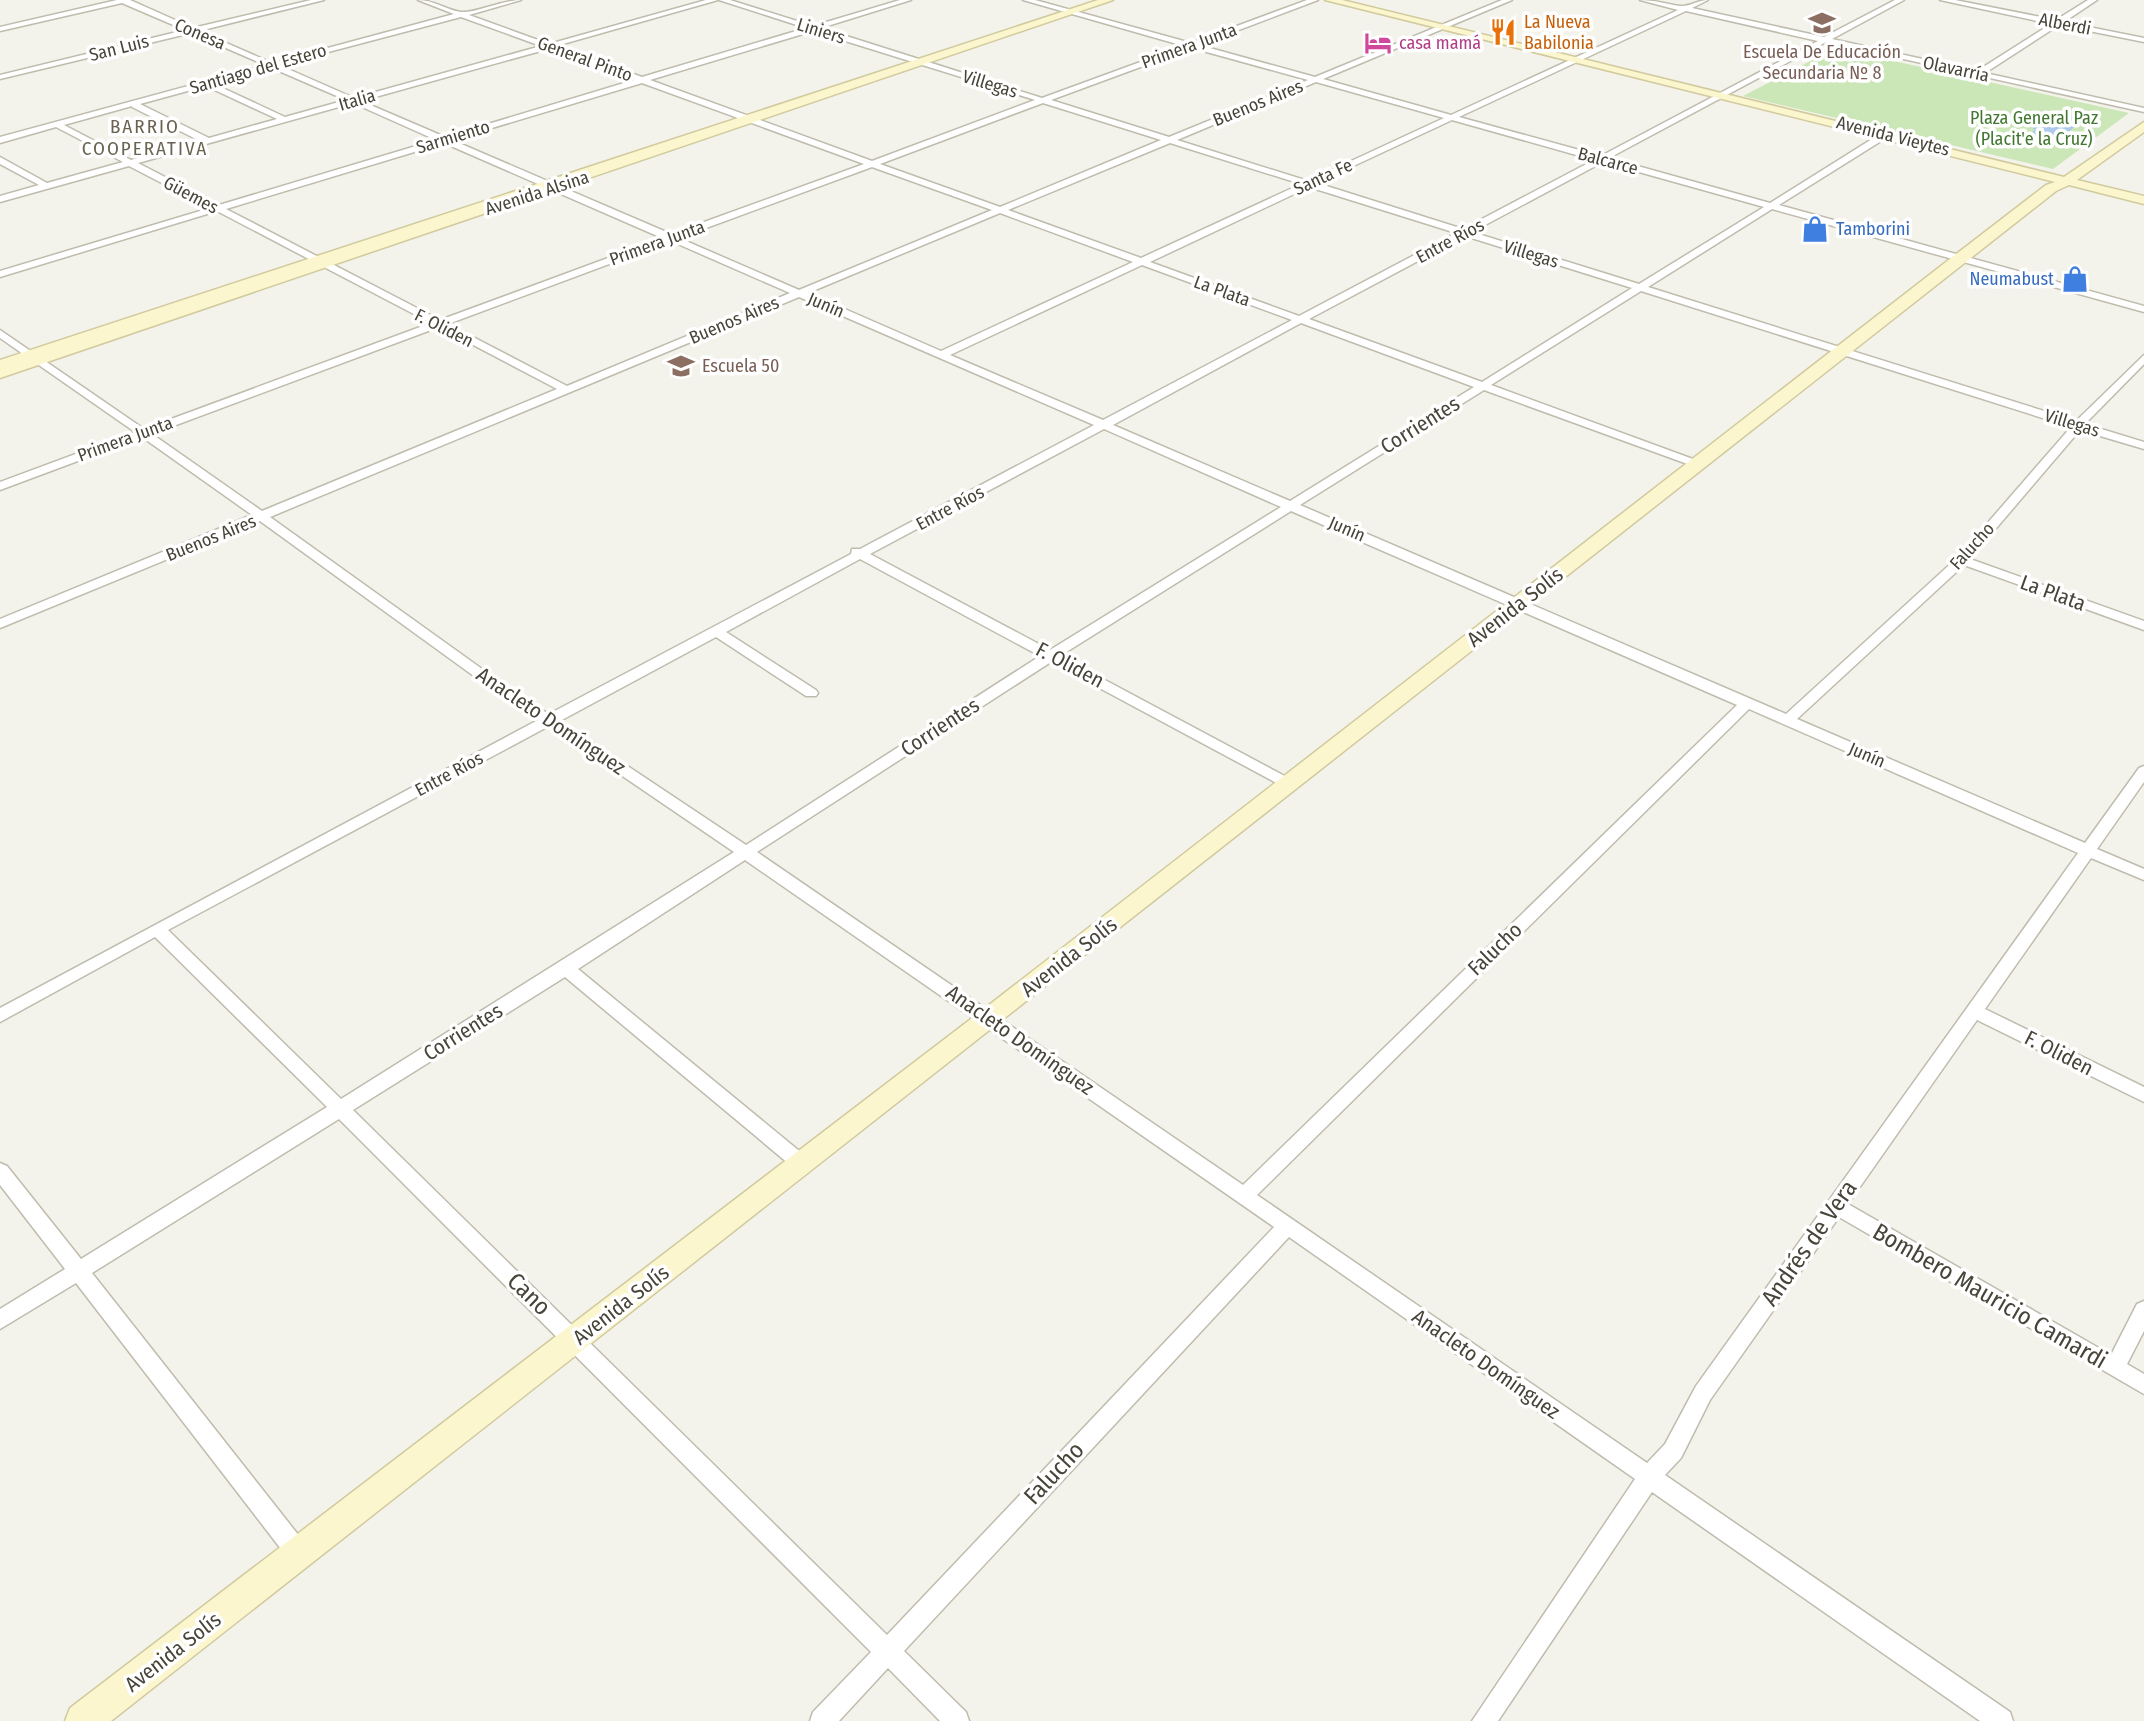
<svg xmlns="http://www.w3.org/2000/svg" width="2144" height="1721" font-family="'Fira Sans Condensed',sans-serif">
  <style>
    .green { fill: #cbe6b7 }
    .water { fill: #accaec }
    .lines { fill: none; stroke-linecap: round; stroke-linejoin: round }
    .street-casing { stroke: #bfbcae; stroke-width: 3 }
    .secondary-casing { stroke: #d1ca9e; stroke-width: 3 }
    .street { fill: #fff; fill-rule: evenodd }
    .secondary { fill: #fbf6ce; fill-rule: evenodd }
    .labels { text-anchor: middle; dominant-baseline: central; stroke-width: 7; stroke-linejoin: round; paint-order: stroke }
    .far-food-label { font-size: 18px; fill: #c56008; stroke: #fff; text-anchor: start }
    .far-street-label { font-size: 18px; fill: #484439; stroke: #fff }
    .far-hotel-label { font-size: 18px; fill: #b23c85; stroke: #fff; text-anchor: start }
    .far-education-label { font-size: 18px; fill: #785e54; stroke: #fff }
    .far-park-label { font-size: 18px; fill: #41772f; stroke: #fff }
    .far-shop-label { font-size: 18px; fill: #366cbe; stroke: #fff; text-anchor: start }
    .far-neighbourhood-label { font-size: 19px; letter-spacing: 2px; fill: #6a6351; stroke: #fff }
    .street-label { font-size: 21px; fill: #484439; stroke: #fff }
    .near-street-label { font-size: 24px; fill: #484439; stroke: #fff }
  </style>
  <rect width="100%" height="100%" fill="#f4f3eb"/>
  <path class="green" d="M 1835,48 L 2129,113 L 2053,169 L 1743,96 Z"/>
  <path class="water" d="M 2057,113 L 2085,119 L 2056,141 L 2027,135 L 2035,130 L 2030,126 L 2032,123 L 2044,122 Z"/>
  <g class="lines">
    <defs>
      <path id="street" d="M 117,0 L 130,0 L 193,28 L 311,0 L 324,0 L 199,31 L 272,63 L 454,14 L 418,0 C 434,0 446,10 461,12 C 476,13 502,0 521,0 L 469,15 L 549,44 L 706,0 L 718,0 L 556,46 L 642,77 L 806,28 L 719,0 L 730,0 L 813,26 L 900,0 L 911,0 L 821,28 L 1042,98 L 1184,46 L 1023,0 L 1035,0 L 1191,43 L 1307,0 L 1318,0 L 1199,45 L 1315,77 L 1502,0 L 1512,0 L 1323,79 L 1451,115 L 1678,10 L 1640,0 C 1654,0 1667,4 1680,6 C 1689,7 1698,0 1708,0 L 1692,8 L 1824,37 L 1895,0 L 1904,0 L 1832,39 L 1977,71 L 2051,24 L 1940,0 L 1955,0 L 2056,20 L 2088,0 L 2097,0 L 2064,22 L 2144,38 L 2144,42 L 2059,25 L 1985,73 L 2144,108 L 2144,112 L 1826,42 L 1609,158 L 1770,203 L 1880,134 L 1886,134 L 1886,138 L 1779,205 L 2144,306 L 2144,312 L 1772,209 L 1648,287 L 2076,421 L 2144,355 L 2144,364 L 2085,424 L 2144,442 L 2144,449 L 2080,430 L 1970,559 L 2144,621 L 2144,630 L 1964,565 L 1797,719 L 2085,843 L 2139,768 L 2144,766 L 2144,782 L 2097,849 L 2144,869 L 2144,880 L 2091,858 L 1985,1009 L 2144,1087 L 2144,1102 L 1977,1020 L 1848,1204 L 2111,1355 L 2137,1304 L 2144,1301 L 2144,1331 L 2127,1364 L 2144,1374 L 2144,1394 L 1839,1217 L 1710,1400 L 1681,1458 L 1665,1475 L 2010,1712 L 2013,1721 L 1980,1721 L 1652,1492 L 1498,1721 L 1472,1721 L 1635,1479 L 1289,1237 L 904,1651 L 966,1712 L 969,1721 L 940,1721 L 888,1668 L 839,1721 L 810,1721 L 813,1712 L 871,1652 L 339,1119 L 92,1273 L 307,1546 L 310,1554 L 307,1562 L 299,1565 L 291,1562 L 76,1283 L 0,1329 L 0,1309 L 65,1269 L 0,1185 L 0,1163 L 7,1166 L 81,1259 L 327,1107 L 155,937 L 0,1022 L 0,1008 L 538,720 L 518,708 L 260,521 L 0,628 L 0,619 L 252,515 L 142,437 L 0,490 L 0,482 L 135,432 L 0,338 L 0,330 L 144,429 L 431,323 L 217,211 L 0,277 L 0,271 L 210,208 L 129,166 L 0,202 L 0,196 L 39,185 L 0,164 L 0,157 L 47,183 L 123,162 L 56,127 L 0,143 L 0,137 L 265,65 L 191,33 L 0,79 L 0,75 L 185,30 L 122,3 L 0,31 L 0,27 ZM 1686,11 L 1818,41 L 1601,156 L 1459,117 ZM 461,17 L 541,46 L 354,98 L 279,65 ZM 813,31 L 1035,100 L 872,161 L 650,80 ZM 1192,48 L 1308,80 L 1169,137 L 1051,100 ZM 548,49 L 634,80 L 445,137 L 361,101 ZM 272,68 L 346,100 L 285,117 L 214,84 ZM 1316,82 L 1444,118 L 1308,181 L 1177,140 ZM 642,83 L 864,164 L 671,234 L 452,140 ZM 206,86 L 277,119 L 209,138 L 140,104 ZM 353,103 L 436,140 L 219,205 L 138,163 ZM 1043,103 L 1161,140 L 1000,207 L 880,164 ZM 132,106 L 132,107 L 200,141 L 131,160 L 64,125 ZM 1452,120 L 1594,160 L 1463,229 L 1317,183 ZM 444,143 L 662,238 L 440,320 L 226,209 ZM 1170,143 L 1301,184 L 1141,258 L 1008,210 ZM 1603,162 L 1764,207 L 1639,284 L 1472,232 ZM 872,167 L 992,210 L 799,290 L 679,238 ZM 1309,187 L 1456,233 L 1299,316 L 1150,262 ZM 1000,213 L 1133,262 L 941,351 L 808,293 ZM 1465,236 L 1632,288 L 1482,382 L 1309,319 ZM 671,241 L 790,293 L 567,386 L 448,324 ZM 1142,265 L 1292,320 L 1103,420 L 950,355 ZM 1641,291 L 2071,427 L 1958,557 L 1786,714 L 1300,505 L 1484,390 L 1693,466 L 1701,466 L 1701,462 L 1491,385 ZM 799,297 L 1094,425 L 860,549 L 852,549 L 851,554 L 549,714 L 528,702 L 270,517 ZM 1301,323 L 1474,387 L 1290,501 L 1113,425 ZM 439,327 L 557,389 L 262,511 L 152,434 ZM 1104,429 L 1281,507 L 1050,650 L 870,554 ZM 1291,511 L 1737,705 L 1243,1185 L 757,852 L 1051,662 L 1284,787 L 1294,787 L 1296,784 L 1294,781 L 1060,656 ZM 860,559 L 1040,656 L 746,845 L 560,721 L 716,637 L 806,696 L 816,696 L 818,693 L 816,690 L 726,632 ZM 1749,709 L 2078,853 L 1696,1386 L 1665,1444 L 1647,1463 L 1257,1195 ZM 549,726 L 734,852 L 341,1099 L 168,930 ZM 745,860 L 1274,1227 L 887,1635 L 353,1110 L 565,977 L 795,1169 L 802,1172 L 809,1169 L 811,1164 L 809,1159 L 578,969 Z"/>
      <path id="secondary" d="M 1098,0 L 1113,0 L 0,378 L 0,360 Z
        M 1325,0 L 1342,0 L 2064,177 L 2144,122 L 2144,132 L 2077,180 L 2144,196 L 2144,204 L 2069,185 L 2056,191 L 111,1721 L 65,1721 L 70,1708 L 980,1012 L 1955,255 L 2046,185 L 2055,182 Z"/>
    </defs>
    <use href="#street" class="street-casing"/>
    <use href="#secondary" class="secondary-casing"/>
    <use href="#street" class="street"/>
    <use href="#secondary" class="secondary"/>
  </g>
  <defs>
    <symbol id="school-bare" viewBox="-9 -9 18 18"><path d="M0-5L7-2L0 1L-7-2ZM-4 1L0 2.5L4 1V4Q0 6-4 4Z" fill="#8d6e63" stroke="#fff" stroke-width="2.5" paint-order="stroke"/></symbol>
    <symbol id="restaurant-bare" viewBox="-9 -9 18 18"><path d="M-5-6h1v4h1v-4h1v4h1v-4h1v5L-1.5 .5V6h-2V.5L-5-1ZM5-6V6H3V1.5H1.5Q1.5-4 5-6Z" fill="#e8710a" stroke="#fff" stroke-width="2.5" paint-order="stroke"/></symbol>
    <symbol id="hotel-bare" viewBox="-9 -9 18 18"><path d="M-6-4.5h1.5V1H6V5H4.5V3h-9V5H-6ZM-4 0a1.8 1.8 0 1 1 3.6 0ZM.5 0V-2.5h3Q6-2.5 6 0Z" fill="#d1479c" stroke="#fff" stroke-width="2.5" paint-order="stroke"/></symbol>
    <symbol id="shop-bare" viewBox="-9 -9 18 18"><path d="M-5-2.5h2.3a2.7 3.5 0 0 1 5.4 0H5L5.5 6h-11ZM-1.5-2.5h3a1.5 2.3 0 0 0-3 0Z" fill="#3f7fe0" stroke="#fff" stroke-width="2.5" paint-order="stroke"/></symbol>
  </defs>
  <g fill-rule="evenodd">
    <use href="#school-bare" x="1803" y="4" width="38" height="38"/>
    <use href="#restaurant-bare" x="1484" y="13" width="38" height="38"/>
    <use href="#hotel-bare" x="1359" y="24" width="38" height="38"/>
    <use href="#shop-bare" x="1796" y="210" width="38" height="38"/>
    <use href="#shop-bare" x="2056" y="260" width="38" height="38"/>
    <use href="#school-bare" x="662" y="347" width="38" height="38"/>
  </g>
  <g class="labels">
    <g class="far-food-label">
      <text x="1524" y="22">La Nueva<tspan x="1524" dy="21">Babilonia</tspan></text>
    </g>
    <g class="far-street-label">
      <text transform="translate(2065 24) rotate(11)">Alberdi</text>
      <text transform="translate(821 31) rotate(17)">Liniers</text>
      <text transform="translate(200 34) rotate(23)">Conesa</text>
      <text transform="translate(1189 46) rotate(-20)">Primera Junta</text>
      <text transform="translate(119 48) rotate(-14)">San Luis</text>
      <text transform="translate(585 59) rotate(20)">General Pinto</text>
      <text transform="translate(258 69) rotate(-16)">Santiago del Estero</text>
      <text transform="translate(1956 69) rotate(12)">Olavarría</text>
      <text transform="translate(990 84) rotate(17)">Villegas</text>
      <text transform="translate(357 100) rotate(-16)">Italia</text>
      <text transform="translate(1258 103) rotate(-22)">Buenos Aires</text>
      <text transform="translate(1893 136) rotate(14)">Avenida Vieytes</text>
      <text transform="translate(453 137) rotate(-17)">Sarmiento</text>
      <text transform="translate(1608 161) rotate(15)">Balcarce</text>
      <text transform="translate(1323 177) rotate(-25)">Santa Fe</text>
      <text transform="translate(537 193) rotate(-18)">Avenida Alsina</text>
      <text transform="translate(191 195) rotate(28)">Güemes</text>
      <text transform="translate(1450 241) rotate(-28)">Entre Ríos</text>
      <text transform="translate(657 243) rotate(-20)">Primera Junta</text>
      <text transform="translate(1531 254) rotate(17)">Villegas</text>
      <text transform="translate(1222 291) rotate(20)">La Plata</text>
      <text transform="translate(826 305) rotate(23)">Junín</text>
      <text transform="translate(734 320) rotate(-23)">Buenos Aires</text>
      <text transform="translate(444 328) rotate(27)">F. Oliden</text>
      <text transform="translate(2072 423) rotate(17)">Villegas</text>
      <text transform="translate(125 439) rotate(-20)">Primera Junta</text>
      <text transform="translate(950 508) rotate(-28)">Entre Ríos</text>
      <text transform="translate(1347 529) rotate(23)">Junín</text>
      <text transform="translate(211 538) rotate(-22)">Buenos Aires</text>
      <text transform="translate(1972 546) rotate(-48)">Falucho</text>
      <text transform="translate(1867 755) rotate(23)">Junín</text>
      <text transform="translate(449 774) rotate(-28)">Entre Ríos</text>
    </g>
    <g class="far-hotel-label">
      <text x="1399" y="43">casa mamá</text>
    </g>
    <g class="far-education-label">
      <text x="1822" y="52">Escuela De Educación<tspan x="1822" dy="21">Secundaria Nº 8</tspan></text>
      <text x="702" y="366" text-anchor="start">Escuela 50</text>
    </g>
    <g class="far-park-label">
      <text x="2034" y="118">Plaza General Paz<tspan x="2034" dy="21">(Placit'e la Cruz)</tspan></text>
    </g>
    <g class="far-shop-label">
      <text x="1836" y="229">Tamborini</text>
      <text x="2054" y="279" text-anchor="end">Neumabust</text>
    </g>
    <g class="far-neighbourhood-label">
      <text x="145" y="126">BARRIO<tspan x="145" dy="22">COOPERATIVA</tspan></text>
    </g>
    <g class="street-label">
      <text transform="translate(1420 425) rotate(-32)">Corrientes</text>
      <text transform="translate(2053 593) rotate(20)">La Plata</text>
      <text transform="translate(1515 607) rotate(-38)">Avenida Solís</text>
      <text transform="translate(1070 665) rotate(28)">F. Oliden</text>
      <text transform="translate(551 721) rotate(34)">Anacleto Domínguez</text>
      <text transform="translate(940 727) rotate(-33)">Corrientes</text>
      <text transform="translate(1495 949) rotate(-44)">Falucho</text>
      <text transform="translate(1069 957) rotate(-38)">Avenida Solís</text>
      <text transform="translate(463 1032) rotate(-32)">Corrientes</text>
      <text transform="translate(1020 1040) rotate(35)">Anacleto Domínguez</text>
      <text transform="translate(2059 1053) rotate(27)">F. Oliden</text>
      <text transform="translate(621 1305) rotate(-38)">Avenida Solís</text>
      <text transform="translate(1486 1364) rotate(35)">Anacleto Domínguez</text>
      <text transform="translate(173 1652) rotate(-38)">Avenida Solís</text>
    </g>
    <g class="near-street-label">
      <text transform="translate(1809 1243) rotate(-55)">Andrés de Vera</text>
      <text transform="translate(529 1294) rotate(44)">Cano</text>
      <text transform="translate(1990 1296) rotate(30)">Bombero Mauricio Camardi</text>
      <text transform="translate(1054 1473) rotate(-47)">Falucho</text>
    </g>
  </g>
</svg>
